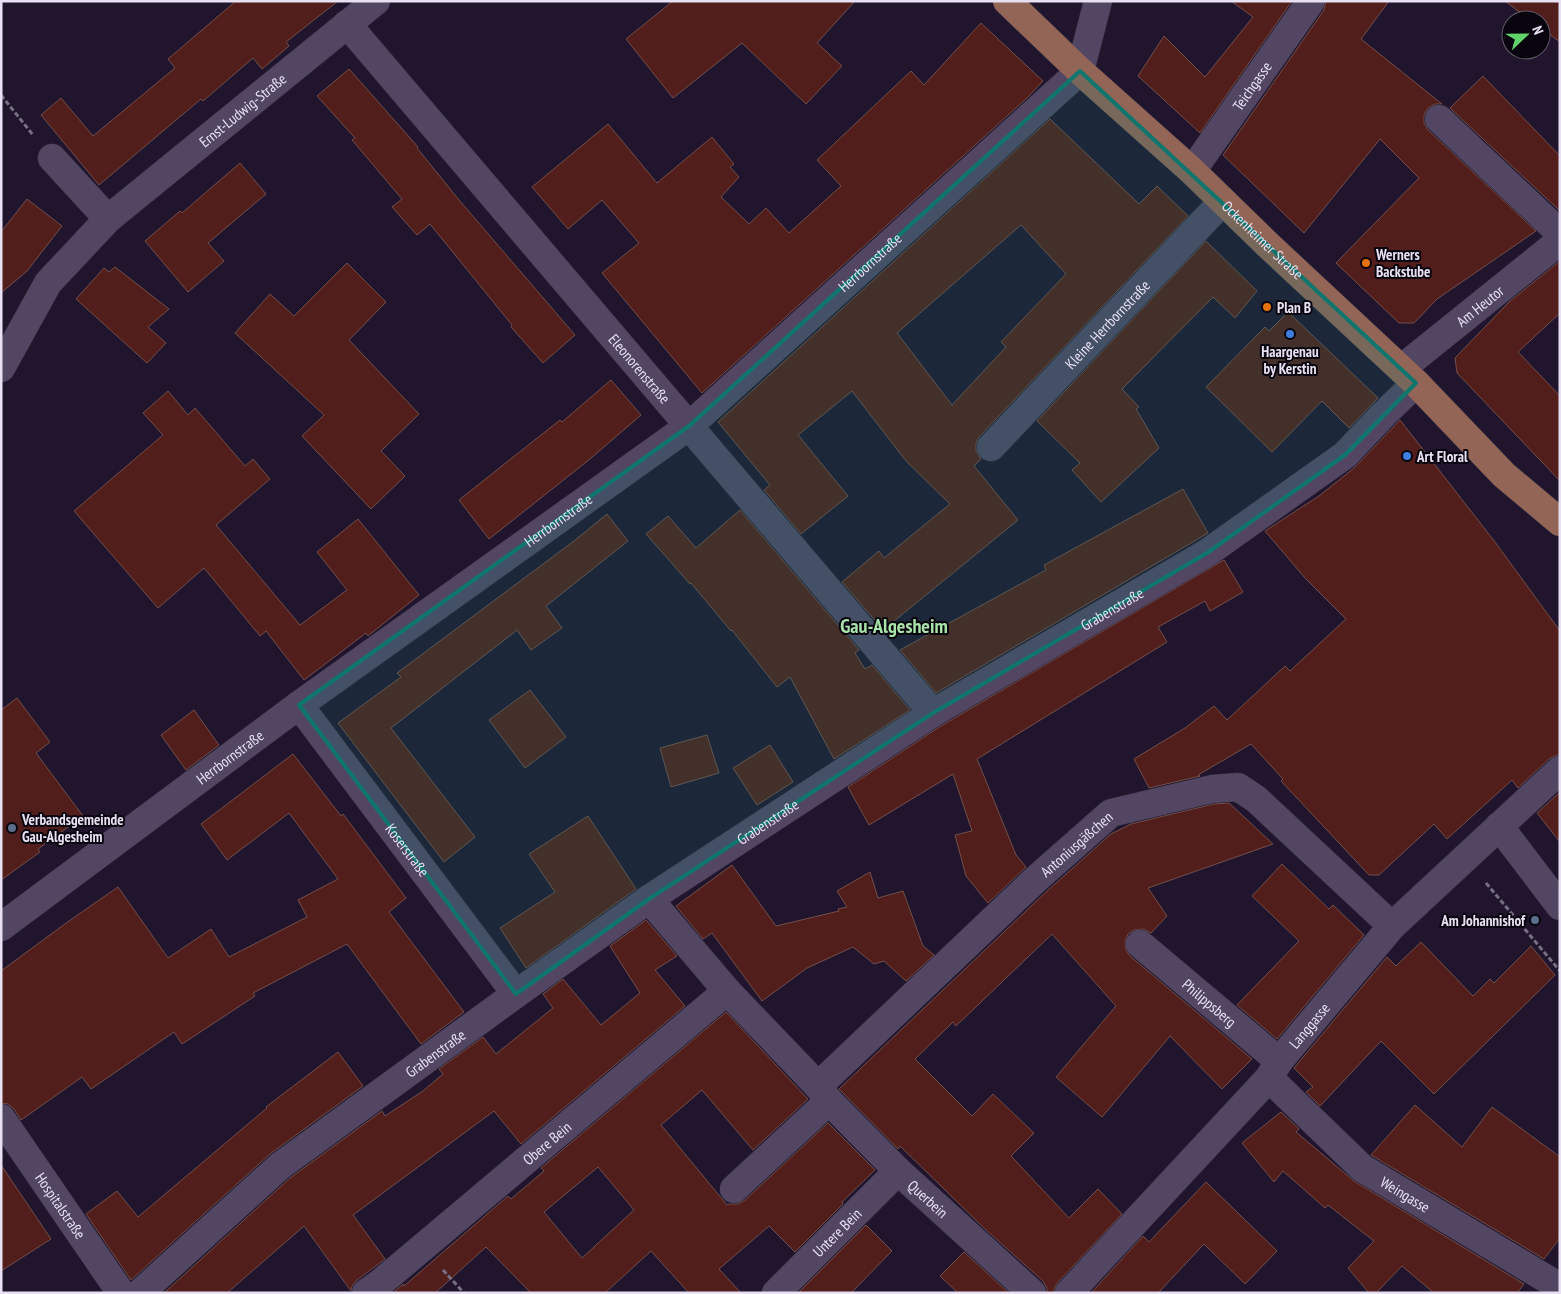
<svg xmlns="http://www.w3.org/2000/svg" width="1561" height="1294" font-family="'PT Sans Narrow',sans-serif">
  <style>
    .building { fill: #511e1b; stroke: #734f4b; fill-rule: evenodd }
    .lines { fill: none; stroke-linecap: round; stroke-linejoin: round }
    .minor-casing { stroke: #362f41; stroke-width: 29 }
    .major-casing { stroke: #362f41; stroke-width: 29 }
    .path { stroke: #776e83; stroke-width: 3; stroke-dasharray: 5 2.5; stroke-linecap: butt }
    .minor { stroke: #524663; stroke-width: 28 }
    .major { stroke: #926557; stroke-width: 28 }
    .marked { fill: #0f766e; fill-opacity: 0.2; stroke: #0f766e; stroke-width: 4; stroke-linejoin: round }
    .food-dot { fill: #e8710a; stroke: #08040d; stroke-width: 2 }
    .shop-dot { fill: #3f7fe0; stroke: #08040d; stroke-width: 2 }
    .service-dot { fill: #5c6f8a; stroke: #08040d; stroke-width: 2 }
    .labels { text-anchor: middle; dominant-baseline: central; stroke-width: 4; stroke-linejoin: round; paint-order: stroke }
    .street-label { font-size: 15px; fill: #e8e1f3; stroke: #08040d }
    .poi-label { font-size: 15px; font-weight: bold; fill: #e8e1f3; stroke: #08040d; text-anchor: start }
    .district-label { font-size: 20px; font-weight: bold; fill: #a8e4aa; stroke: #08040d }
  </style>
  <rect width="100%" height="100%" fill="#20152d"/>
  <path class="building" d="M 236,1 L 338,1 L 286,42 L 289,46 L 262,69 L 253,58 L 203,101 L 201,99 L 99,185 L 41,115 L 61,98 L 93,136 L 175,68 L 168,59 Z
    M 673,1 L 855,1 L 817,43 L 842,66 L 806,104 L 742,43 L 673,98 L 626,39 Z
    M 1231,1 L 1292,1 L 1200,133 L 1138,76 L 1164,36 L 1205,77 L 1253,17 Z
    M 1326,1 L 1389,1 L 1361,39 L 1442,104 L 1435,104 L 1428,108 L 1424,115 L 1424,123 L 1428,130 L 1536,231 L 1437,299 L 1414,323 L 1399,323 L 1336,263 L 1419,178 L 1380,139 L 1304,233 L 1223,155 L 1324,10 Z
    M 1505,1 L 1560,1 L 1560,42 L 1541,28 L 1541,20 L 1530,20 Z
    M 981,23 L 1043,81 L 1028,97 L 702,393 L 602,273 L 639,243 L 602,200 L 568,229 L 532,187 L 608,124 L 657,183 L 712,137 L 734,164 L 730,167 L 739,177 L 721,197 L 749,224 L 766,208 L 789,233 L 841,186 L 817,160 L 911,71 L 924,85 Z
    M 349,69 L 418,147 L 417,148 L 459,200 L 575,335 L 543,363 L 511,327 L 512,325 L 430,224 L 417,235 L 392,207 L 402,199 L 352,140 L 355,138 L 317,96 Z
    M 1483,76 L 1560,156 L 1560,211 L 1450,108 Z
    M 1050,119 L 1139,204 L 1157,186 L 1188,216 L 979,437 L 976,443 L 976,451 L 981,459 L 974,466 L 1018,520 L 883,630 L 842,582 L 879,551 L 884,558 L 950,504 L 906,461 L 852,391 L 798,435 L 848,496 L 801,534 L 764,490 L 770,485 L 718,422 ZM 1021,225 L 1066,274 L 1001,342 L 1006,347 L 952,405 L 897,333 Z
    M 240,163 L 266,194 L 208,243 L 224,261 L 188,292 L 145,241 L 180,211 L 182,213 Z
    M 27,199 L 62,226 L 27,271 L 1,293 L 1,232 Z
    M 1206,241 L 1257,291 L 1235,318 L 1213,297 L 1122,389 L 1139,407 L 1136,409 L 1159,448 L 1101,502 L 1072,470 L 1080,463 L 1037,421 Z
    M 1560,261 L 1560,313 L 1518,352 L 1560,396 L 1560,481 L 1457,373 L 1455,358 L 1509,302 Z
    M 347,263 L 386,302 L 349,340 L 419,414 L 381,451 L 405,476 L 371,509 L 302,436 L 324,415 L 235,333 L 270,294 L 294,316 Z
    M 115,267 L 169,309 L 148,327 L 166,343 L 147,363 L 76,299 L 104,268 L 109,272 Z
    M 1288,312 L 1378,398 L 1349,428 L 1322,401 L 1272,452 L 1206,387 L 1265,327 L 1269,331 Z
    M 611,380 L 641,415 L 590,459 L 489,539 L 459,500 L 560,420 L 562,422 Z
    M 168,391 L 188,415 L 195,408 L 245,466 L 253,459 L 270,479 L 216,525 L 300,625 L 347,590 L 317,552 L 358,519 L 419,595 L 368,636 L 366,633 L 304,680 L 266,631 L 260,636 L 204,568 L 158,608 L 74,511 L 163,435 L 143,413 Z
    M 1400,420 L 1495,542 L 1560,631 L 1560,755 L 1556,755 L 1549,759 L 1518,788 L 1512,780 L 1447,839 L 1434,824 L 1379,875 L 1369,875 L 1281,781 L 1283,779 L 1251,744 L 1198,775 L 1200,776 L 1149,788 L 1134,759 L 1185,728 L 1214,706 L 1227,720 L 1285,666 L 1290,671 L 1346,619 L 1305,578 L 1265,531 L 1319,496 L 1354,468 Z
    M 1183,489 L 1208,533 L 936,693 L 900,650 L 1046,570 L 1044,565 Z
    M 740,510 L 859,650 L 855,653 L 865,669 L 872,665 L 910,710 L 834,759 L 790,677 L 777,687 L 732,630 L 731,631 L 691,583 L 690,584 L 646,534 L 668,516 L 696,548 Z
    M 607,514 L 628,541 L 546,606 L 562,628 L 531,650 L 517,630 L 391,728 L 475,837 L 444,862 L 338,723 L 401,677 L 397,673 L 574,541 Z
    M 1224,560 L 1243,592 L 1210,611 L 1205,601 L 1158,627 L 1167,642 L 977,759 L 1016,855 L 1026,867 L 988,903 L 966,876 L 955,835 L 972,831 L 953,774 L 869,825 L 848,787 L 941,726 Z
    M 530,690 L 566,737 L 525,768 L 489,720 Z
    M 17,698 L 50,742 L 36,753 L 83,816 L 38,849 L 40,852 L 1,880 L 1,710 Z
    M 194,710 L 219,745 L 186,770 L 161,735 Z
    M 707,735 L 719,773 L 671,787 L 660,748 Z
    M 770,745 L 793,782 L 757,805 L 733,768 Z
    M 293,754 L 341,816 L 343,814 L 406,898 L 389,912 L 464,1012 L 421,1044 L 347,944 L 253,993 L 255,996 L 182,1044 L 174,1032 L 91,1089 L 82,1077 L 21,1120 L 14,1109 L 8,1104 L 1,1103 L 1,971 L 69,921 L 118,887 L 168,958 L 211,929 L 229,957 L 307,917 L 298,900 L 338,879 L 289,813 L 227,860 L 201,824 Z
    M 1560,792 L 1560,842 L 1537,813 Z
    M 1229,803 L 1273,844 L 1148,888 L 1167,916 L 1151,933 L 1143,929 L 1134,930 L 1128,934 L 1125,942 L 1126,950 L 1130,956 L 1252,1059 L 1222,1089 L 1170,1036 L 1102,1117 L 1056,1077 L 1116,1006 L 1052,934 L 956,1026 L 953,1022 L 915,1059 L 972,1116 L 993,1094 L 1034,1133 L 1011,1156 L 1069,1218 L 1098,1189 L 1122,1214 L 1058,1282 L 1054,1289 L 1054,1293 L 1047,1293 L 1047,1288 L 1043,1281 L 985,1229 L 900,1146 L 898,1149 L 839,1089 L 1046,892 L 1111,834 L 1131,824 L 1214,804 Z
    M 588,816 L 636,889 L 526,968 L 500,928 L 555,892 L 529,854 Z
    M 1282,864 L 1329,909 L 1333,905 L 1364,935 L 1277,1039 L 1237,1005 L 1299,941 L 1252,896 Z
    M 732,865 L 776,926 L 839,911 L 838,909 L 847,907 L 837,891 L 870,872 L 878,898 L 903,891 L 923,946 L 934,955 L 906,981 L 884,961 L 874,964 L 853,947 L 807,968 L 762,1001 L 712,933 L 703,939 L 676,906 Z
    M 646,920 L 677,956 L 655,970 L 685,1006 L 521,1144 L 494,1111 L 353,1215 L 385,1259 L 357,1280 L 352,1286 L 351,1291 L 304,1226 L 227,1293 L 164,1293 L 290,1178 L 382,1111 L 385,1116 L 423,1091 L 443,1074 L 439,1069 L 483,1037 L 496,1054 L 553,1008 L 543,994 L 563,979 L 601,1025 L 640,993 L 610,946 Z
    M 1421,942 L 1473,996 L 1490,979 L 1494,983 L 1531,946 L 1555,975 L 1434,1094 L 1381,1041 L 1320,1106 L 1306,1092 L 1313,1087 L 1294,1068 L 1387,957 L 1396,966 Z
    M 726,1012 L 808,1099 L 753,1150 L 702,1090 L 661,1125 L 727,1205 L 729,1204 L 738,1204 L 745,1200 L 828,1123 L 875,1170 L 842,1202 L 843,1204 L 795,1252 L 769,1226 L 719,1269 L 741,1293 L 689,1293 L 651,1251 L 605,1293 L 531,1293 L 486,1247 L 435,1293 L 393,1293 L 403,1284 L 404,1286 L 508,1196 L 511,1199 L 544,1171 L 541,1168 ZM 598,1167 L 634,1210 L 582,1258 L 544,1212 Z
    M 338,1052 L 363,1086 L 270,1154 L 131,1280 L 86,1214 L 117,1191 L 138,1217 L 267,1108 L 266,1107 Z
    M 1415,1105 L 1462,1147 L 1492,1107 L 1560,1157 L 1560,1238 L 1544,1259 L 1371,1155 Z
    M 1281,1112 L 1299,1129 L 1296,1132 L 1354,1181 L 1524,1284 L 1517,1293 L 1434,1293 L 1402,1266 L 1376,1293 L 1369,1293 L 1348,1268 L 1374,1241 L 1328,1205 L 1325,1208 L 1283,1171 L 1274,1182 L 1242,1143 Z
    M 1,1165 L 51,1239 L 1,1271 Z
    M 1206,1182 L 1277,1251 L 1245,1284 L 1204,1244 L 1158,1293 L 1091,1293 L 1143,1236 L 1149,1242 Z
    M 866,1225 L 892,1251 L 851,1293 L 798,1293 Z
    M 964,1252 L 1009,1293 L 958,1293 L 940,1276 Z"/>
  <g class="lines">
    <defs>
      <g id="minor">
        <path id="s1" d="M 347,24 L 933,713"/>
        <path d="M 1439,119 L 1560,233"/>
        <path d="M 52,158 L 108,219"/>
        <path id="s2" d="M 1192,171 L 1311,1"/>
        <path id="s3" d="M 1,368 L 48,283 L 108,219 L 376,1"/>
        <path id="s4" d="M 1401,369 L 1560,241"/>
        <path id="s5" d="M 991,447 L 1223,201"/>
        <path id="s6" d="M 299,705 L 516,994"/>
        <path d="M 1499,826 L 1560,906"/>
        <path id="s7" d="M 649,899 L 727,991 L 818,1086 L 829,1101 L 898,1171 L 1032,1293"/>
        <path id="s8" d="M 1,927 L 299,705 L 689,426 L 1080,71 L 1098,1"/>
        <path id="s9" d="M 1140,944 L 1279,1061"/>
        <path id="s10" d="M 1269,1078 L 1362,1168 L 1560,1287"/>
        <path id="s11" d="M 818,1086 L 1035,880 L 1111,813 L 1212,789 L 1238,787 L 1256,799 L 1392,926"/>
        <path id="s12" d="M 1,1118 L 121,1293"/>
        <path d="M 734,1189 L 829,1101"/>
        <path id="s13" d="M 140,1293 L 280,1166 L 516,994 L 649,899 L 933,713 L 1207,553 L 1345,455 L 1383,415 L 1416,383"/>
        <path id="s14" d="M 366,1293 L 379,1284 L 727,991"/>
        <path id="s15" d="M 776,1293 L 898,1171"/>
        <path id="s16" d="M 1069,1293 L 1269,1078 L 1279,1061 L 1392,926 L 1560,770"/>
      </g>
      <g id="major">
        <path id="s17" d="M 1007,1 L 1080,71 L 1192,171 L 1268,245 L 1416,383 L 1504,475 L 1560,522"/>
      </g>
    </defs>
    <use href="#minor" class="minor-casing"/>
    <use href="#major" class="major-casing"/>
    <path class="path" d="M 1,95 L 33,135
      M 1486,883 L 1560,971
      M 443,1270 L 464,1293"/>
    <use href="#minor" class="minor"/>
    <use href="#major" class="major"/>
  </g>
  <path class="marked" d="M 1080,71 L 1416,383 L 1345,455 L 1207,553 L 933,713 L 649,899 L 516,994 L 299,705 L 689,426 Z"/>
  <g class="food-dot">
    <circle cx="1366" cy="263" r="5"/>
    <circle cx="1267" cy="307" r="5"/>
  </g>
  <g class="shop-dot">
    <circle cx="1290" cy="334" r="5"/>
    <circle cx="1407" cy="456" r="5"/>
  </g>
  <g class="service-dot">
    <circle cx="12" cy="828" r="5"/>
    <circle cx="1535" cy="920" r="5"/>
  </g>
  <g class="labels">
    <g class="street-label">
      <text stroke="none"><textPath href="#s2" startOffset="104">Teichgasse</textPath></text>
      <text stroke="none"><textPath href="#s3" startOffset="358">Ernst-Ludwig-Straße</textPath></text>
      <text stroke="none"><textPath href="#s17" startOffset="350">Ockenheimer Straße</textPath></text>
      <text stroke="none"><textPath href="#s8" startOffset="1095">Herrbornstraße</textPath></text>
      <text stroke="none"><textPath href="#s4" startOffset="101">Am Heutor</textPath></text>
      <text stroke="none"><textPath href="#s5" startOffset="169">Kleine Herrbornstraße</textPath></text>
      <text stroke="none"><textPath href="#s1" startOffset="452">Eleonorenstraße</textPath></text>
      <text stroke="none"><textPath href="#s8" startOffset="690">Herrbornstraße</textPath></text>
      <text stroke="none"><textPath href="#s13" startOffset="1191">Grabenstraße</textPath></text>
      <text stroke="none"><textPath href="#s8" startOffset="285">Herrbornstraße</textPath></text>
      <text stroke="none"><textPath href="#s13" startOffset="786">Grabenstraße</textPath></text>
      <text stroke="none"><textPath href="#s11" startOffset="354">Antoniusgäßchen</textPath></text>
      <text stroke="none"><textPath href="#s6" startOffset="181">Koserstraße</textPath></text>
      <text stroke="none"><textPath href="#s9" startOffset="91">Philippsberg</textPath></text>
      <text stroke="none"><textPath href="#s16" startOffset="360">Langgasse</textPath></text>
      <text stroke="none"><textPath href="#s13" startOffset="381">Grabenstraße</textPath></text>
      <text stroke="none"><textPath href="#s14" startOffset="235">Obere Bein</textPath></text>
      <text stroke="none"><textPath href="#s10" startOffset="180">Weingasse</textPath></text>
      <text stroke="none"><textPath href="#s7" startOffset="410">Querbein</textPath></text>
      <text stroke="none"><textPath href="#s12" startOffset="106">Hospitalstraße</textPath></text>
      <text stroke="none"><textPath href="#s15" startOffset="86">Untere Bein</textPath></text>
    </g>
    <g class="poi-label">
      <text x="1376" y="254">Werners<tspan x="1376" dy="17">Backstube</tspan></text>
      <text x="1277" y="307">Plan B</text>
      <text x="1290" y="351" text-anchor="middle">Haargenau<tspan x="1290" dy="17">by Kerstin</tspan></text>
      <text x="1417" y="456">Art Floral</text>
      <text x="22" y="819">Verbandsgemeinde<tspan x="22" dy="17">Gau-Algesheim</tspan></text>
      <text x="1525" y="920" text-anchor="end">Am Johannishof</text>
    </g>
    <g class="district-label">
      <text x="894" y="626">Gau-Algesheim</text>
    </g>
  </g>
  <rect width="1561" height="1294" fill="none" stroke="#e8e1f3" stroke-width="5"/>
  <g transform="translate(1526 35) rotate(68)"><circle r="24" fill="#08040d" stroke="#625c69"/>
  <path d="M0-4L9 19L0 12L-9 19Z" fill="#5fd56b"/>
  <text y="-8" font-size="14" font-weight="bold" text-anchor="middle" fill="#e8e1f3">N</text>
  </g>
</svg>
